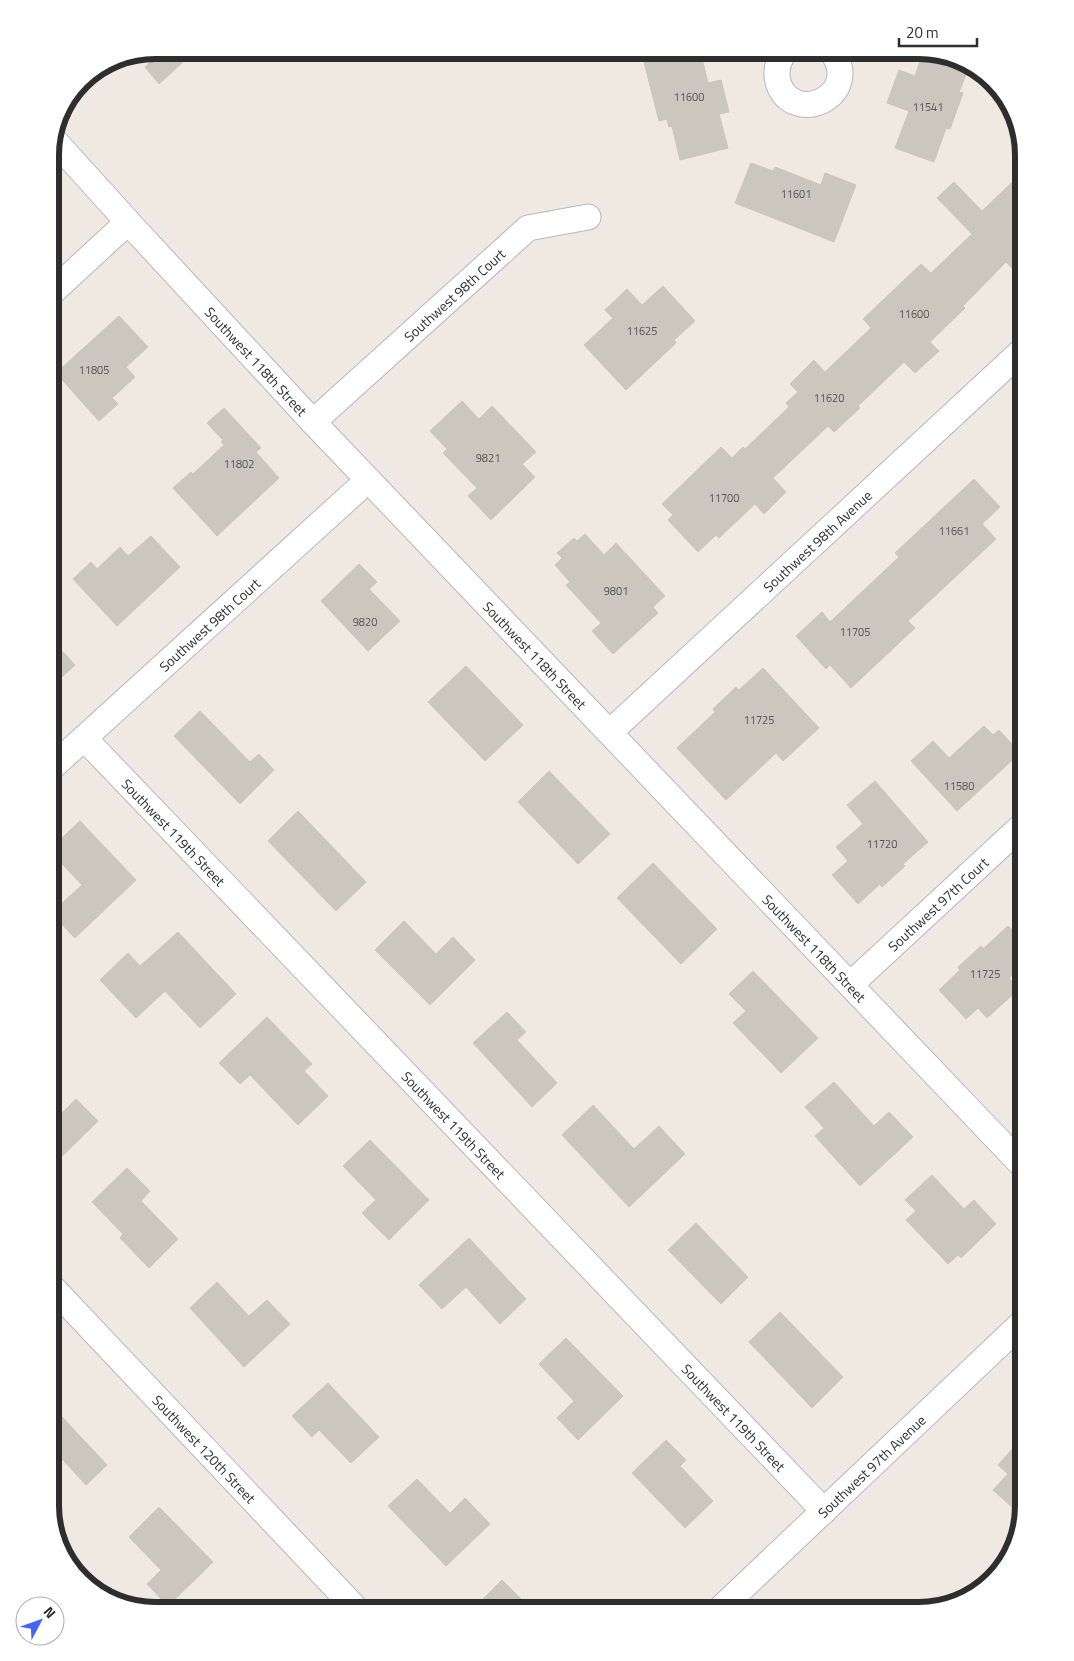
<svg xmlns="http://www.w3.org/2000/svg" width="1074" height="1661" font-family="'Titillium Web',sans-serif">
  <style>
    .building { fill: #cbc7bf; stroke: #cbc5ba }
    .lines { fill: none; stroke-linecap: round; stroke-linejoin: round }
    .minor-casing { stroke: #b4b7c1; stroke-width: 27 }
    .minor { stroke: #fff; stroke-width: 25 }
    .labels { text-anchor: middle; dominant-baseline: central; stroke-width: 4.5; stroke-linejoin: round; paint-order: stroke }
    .number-label { font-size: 11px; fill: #555452 }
    .street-label { font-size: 14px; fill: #2e2e2e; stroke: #fff }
    .rim { fill: none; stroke: #2e2e2e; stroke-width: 6 }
  </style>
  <rect width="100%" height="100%" fill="#efe9e1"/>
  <path class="building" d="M 164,50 L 196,50 L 159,84 L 145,67 Z
    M 641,50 L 700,50 L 708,83 L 721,80 L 729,112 L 719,114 L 728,148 L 680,160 L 672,126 L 669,127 L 667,119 L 659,121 Z
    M 924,50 L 970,65 L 959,92 L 963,93 L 950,129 L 946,128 L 934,162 L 895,148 L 909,111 L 887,103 L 899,70 L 915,76 Z
    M 751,163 L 773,171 L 775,167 L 821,185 L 825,173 L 856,185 L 834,242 L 735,203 Z
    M 1024,171 L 1024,257 L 1012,268 L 1006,262 L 963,306 L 965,308 L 930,342 L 939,351 L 915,373 L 904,362 L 858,406 L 860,408 L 834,432 L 828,426 L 773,478 L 786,492 L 764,514 L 755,504 L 719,538 L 716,535 L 698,552 L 668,520 L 673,515 L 662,504 L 721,447 L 732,458 L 743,447 L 745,449 L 789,407 L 786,403 L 798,392 L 790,384 L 814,360 L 825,372 L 871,328 L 863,319 L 921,264 L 931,273 L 972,234 L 937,198 L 954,182 L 982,211 Z
    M 663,286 L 695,321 L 674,340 L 676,343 L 626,390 L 584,345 L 613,318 L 605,310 L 627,289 L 642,305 Z
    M 119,316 L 148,347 L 126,367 L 135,377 L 112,398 L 118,404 L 99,421 L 56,373 Z
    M 462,401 L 479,419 L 492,406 L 536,452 L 522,464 L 535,477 L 491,520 L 468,496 L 477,488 L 443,453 L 447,449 L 430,431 Z
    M 224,408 L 261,448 L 256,452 L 279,478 L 217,536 L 173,488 L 191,472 L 193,474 L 224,445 L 221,442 L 223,440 L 207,423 Z
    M 974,479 L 1000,507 L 982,524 L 996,539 L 908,621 L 915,628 L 851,688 L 830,665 L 826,669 L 796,636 L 822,612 L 830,622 L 899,557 L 895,553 Z
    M 585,534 L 604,555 L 616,543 L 665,596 L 653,607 L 658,613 L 613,654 L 592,631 L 601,623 L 566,585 L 570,582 L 555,565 L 562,558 L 557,553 L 574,538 L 577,541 Z
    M 151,536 L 180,567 L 117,626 L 73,579 L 91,562 L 97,569 L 120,547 L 128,556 Z
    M 359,564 L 377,582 L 369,589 L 400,621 L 368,651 L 321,601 Z
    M 50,638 L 75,665 L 50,688 Z
    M 466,666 L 523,725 L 485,761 L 428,702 Z
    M 763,668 L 819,728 L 783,761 L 776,753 L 726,800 L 677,748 L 715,712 L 713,709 L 736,687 L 739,690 Z
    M 200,711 L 250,762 L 259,754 L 274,770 L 240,804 L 174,736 Z
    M 984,726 L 993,735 L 999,730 L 1020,753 L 957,811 L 911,761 L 933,741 L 949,758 Z
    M 549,771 L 610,834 L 578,864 L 518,802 Z
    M 875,781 L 928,842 L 903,864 L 905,866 L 882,887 L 880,884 L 858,904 L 832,875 L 848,861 L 836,847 L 863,824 L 847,805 Z
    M 298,811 L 366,882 L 336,911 L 268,841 Z
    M 80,821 L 136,880 L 75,938 L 51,913 L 82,885 L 50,851 L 50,849 Z
    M 653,863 L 717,929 L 681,964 L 617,898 Z
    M 404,921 L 436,954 L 453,937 L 475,960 L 430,1005 L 375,950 Z
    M 1008,926 L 1024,942 L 1024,965 L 1009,978 L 1019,989 L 987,1018 L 978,1008 L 966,1019 L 939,990 L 960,970 L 958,967 L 981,946 L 983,949 Z
    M 178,932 L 236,994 L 200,1028 L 165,991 L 136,1018 L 100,980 L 128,953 L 140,966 Z
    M 753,971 L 818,1038 L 781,1073 L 733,1023 L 746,1011 L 729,994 Z
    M 507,1012 L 526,1032 L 517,1040 L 557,1083 L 532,1107 L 473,1043 Z
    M 267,1017 L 312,1064 L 304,1071 L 328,1096 L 298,1125 L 250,1075 L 240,1084 L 219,1063 Z
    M 834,1082 L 874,1126 L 889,1112 L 913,1137 L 860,1186 L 815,1136 L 824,1128 L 805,1107 Z
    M 76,1099 L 98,1121 L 50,1168 L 50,1125 Z
    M 593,1105 L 634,1149 L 659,1126 L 685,1154 L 629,1207 L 562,1135 Z
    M 370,1140 L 429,1200 L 389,1240 L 362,1213 L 376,1200 L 343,1166 Z
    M 127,1168 L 150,1191 L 141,1201 L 178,1239 L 149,1268 L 120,1238 L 123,1234 L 92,1202 Z
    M 932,1175 L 964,1209 L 974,1200 L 996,1224 L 961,1258 L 958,1255 L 948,1264 L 906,1220 L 916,1211 L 905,1200 Z
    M 696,1223 L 748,1277 L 721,1304 L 668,1250 Z
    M 469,1238 L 526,1299 L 500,1324 L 466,1287 L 442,1309 L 419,1285 Z
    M 217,1282 L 249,1316 L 267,1300 L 290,1324 L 244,1367 L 190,1308 Z
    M 780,1312 L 843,1377 L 812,1408 L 749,1342 Z
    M 566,1338 L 623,1396 L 578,1440 L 557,1418 L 574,1401 L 539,1364 Z
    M 328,1383 L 379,1437 L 351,1463 L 319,1430 L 312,1437 L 292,1416 Z
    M 50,1404 L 107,1465 L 86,1485 L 50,1446 Z
    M 1024,1436 L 1024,1507 L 1022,1516 L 993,1490 L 1008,1474 L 998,1465 Z
    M 666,1440 L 686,1460 L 680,1466 L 713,1501 L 685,1528 L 632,1473 Z
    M 417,1479 L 450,1513 L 465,1498 L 490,1524 L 446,1566 L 388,1506 Z
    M 159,1507 L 213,1562 L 168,1606 L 147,1584 L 161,1570 L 129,1537 Z
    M 502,1580 L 533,1611 L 471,1611 Z"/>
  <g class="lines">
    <defs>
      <g id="minor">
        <path d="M 786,50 C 778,60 775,70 778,82 C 792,128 865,96 831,50"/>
        <path id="s1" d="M 53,139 L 128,222 L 313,422 L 1024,1167"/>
        <path d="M 50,294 L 128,222"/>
        <path id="s2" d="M 313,422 L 528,228 L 588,217"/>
        <path id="s3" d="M 610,732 L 1024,349"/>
        <path id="s4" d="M 84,738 L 824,1511"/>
        <path id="s5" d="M 50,769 L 368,480"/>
        <path id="s6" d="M 851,984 L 1024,824"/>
        <path id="s7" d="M 50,1285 L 358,1611"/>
        <path id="s8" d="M 718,1611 L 1024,1321"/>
      </g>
    </defs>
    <use href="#minor" class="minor-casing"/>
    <use href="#minor" class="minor"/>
  </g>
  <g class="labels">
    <g class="number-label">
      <text x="689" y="97">11600</text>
      <text x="928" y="107">11541</text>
      <text x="796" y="194">11601</text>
      <text x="914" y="314">11600</text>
      <text x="642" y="331">11625</text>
      <text x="94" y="370">11805</text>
      <text x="829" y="398">11620</text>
      <text x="488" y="458">9821</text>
      <text x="239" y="464">11802</text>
      <text x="724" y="498">11700</text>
      <text x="954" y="531">11661</text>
      <text x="616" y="591">9801</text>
      <text x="365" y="622">9820</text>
      <text x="855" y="632">11705</text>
      <text x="759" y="720">11725</text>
      <text x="959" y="786">11580</text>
      <text x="882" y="844">11720</text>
      <text x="985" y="974">11725</text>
    </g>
    <g class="street-label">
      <text stroke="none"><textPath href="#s2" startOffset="190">Southwest 98th Court</textPath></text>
      <text stroke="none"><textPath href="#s1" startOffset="301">Southwest 118th Street</textPath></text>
      <text stroke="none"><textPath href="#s3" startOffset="282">Southwest 98th Avenue</textPath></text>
      <text stroke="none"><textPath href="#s5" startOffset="215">Southwest 98th Court</textPath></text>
      <text stroke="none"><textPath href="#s1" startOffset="706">Southwest 118th Street</textPath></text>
      <text stroke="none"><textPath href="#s4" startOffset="130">Southwest 119th Street</textPath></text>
      <text stroke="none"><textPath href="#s6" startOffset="118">Southwest 97th Court</textPath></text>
      <text stroke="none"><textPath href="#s1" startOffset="1111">Southwest 118th Street</textPath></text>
      <text stroke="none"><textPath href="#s4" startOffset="535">Southwest 119th Street</textPath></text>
      <text stroke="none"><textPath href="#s4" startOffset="940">Southwest 119th Street</textPath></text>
      <text stroke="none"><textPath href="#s7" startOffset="225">Southwest 120th Street</textPath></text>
      <text stroke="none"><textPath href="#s8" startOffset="211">Southwest 97th Avenue</textPath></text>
    </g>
  </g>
  <path d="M0 0H1074V1661H0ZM155 59H919A96 96 0 0 1 1015 155V1506A96 96 0 0 1 919 1602H155A96 96 0 0 1 59 1506V155A96 96 0 0 1 155 59Z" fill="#fff" fill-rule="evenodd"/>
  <path class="rim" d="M155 59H919A96 96 0 0 1 1015 155V1506A96 96 0 0 1 919 1602H155A96 96 0 0 1 59 1506V155A96 96 0 0 1 155 59Z"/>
  <g transform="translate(40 1621) rotate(49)"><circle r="24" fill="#ffffff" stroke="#ababab"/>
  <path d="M0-4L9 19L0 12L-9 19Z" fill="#4264fb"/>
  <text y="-8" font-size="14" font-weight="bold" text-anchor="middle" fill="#2e2e2e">N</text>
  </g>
  <path d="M899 38v8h78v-8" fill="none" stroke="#2e2e2e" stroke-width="2.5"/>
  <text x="906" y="38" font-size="15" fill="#2e2e2e" stroke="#ffffff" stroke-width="4" paint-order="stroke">20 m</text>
</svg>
